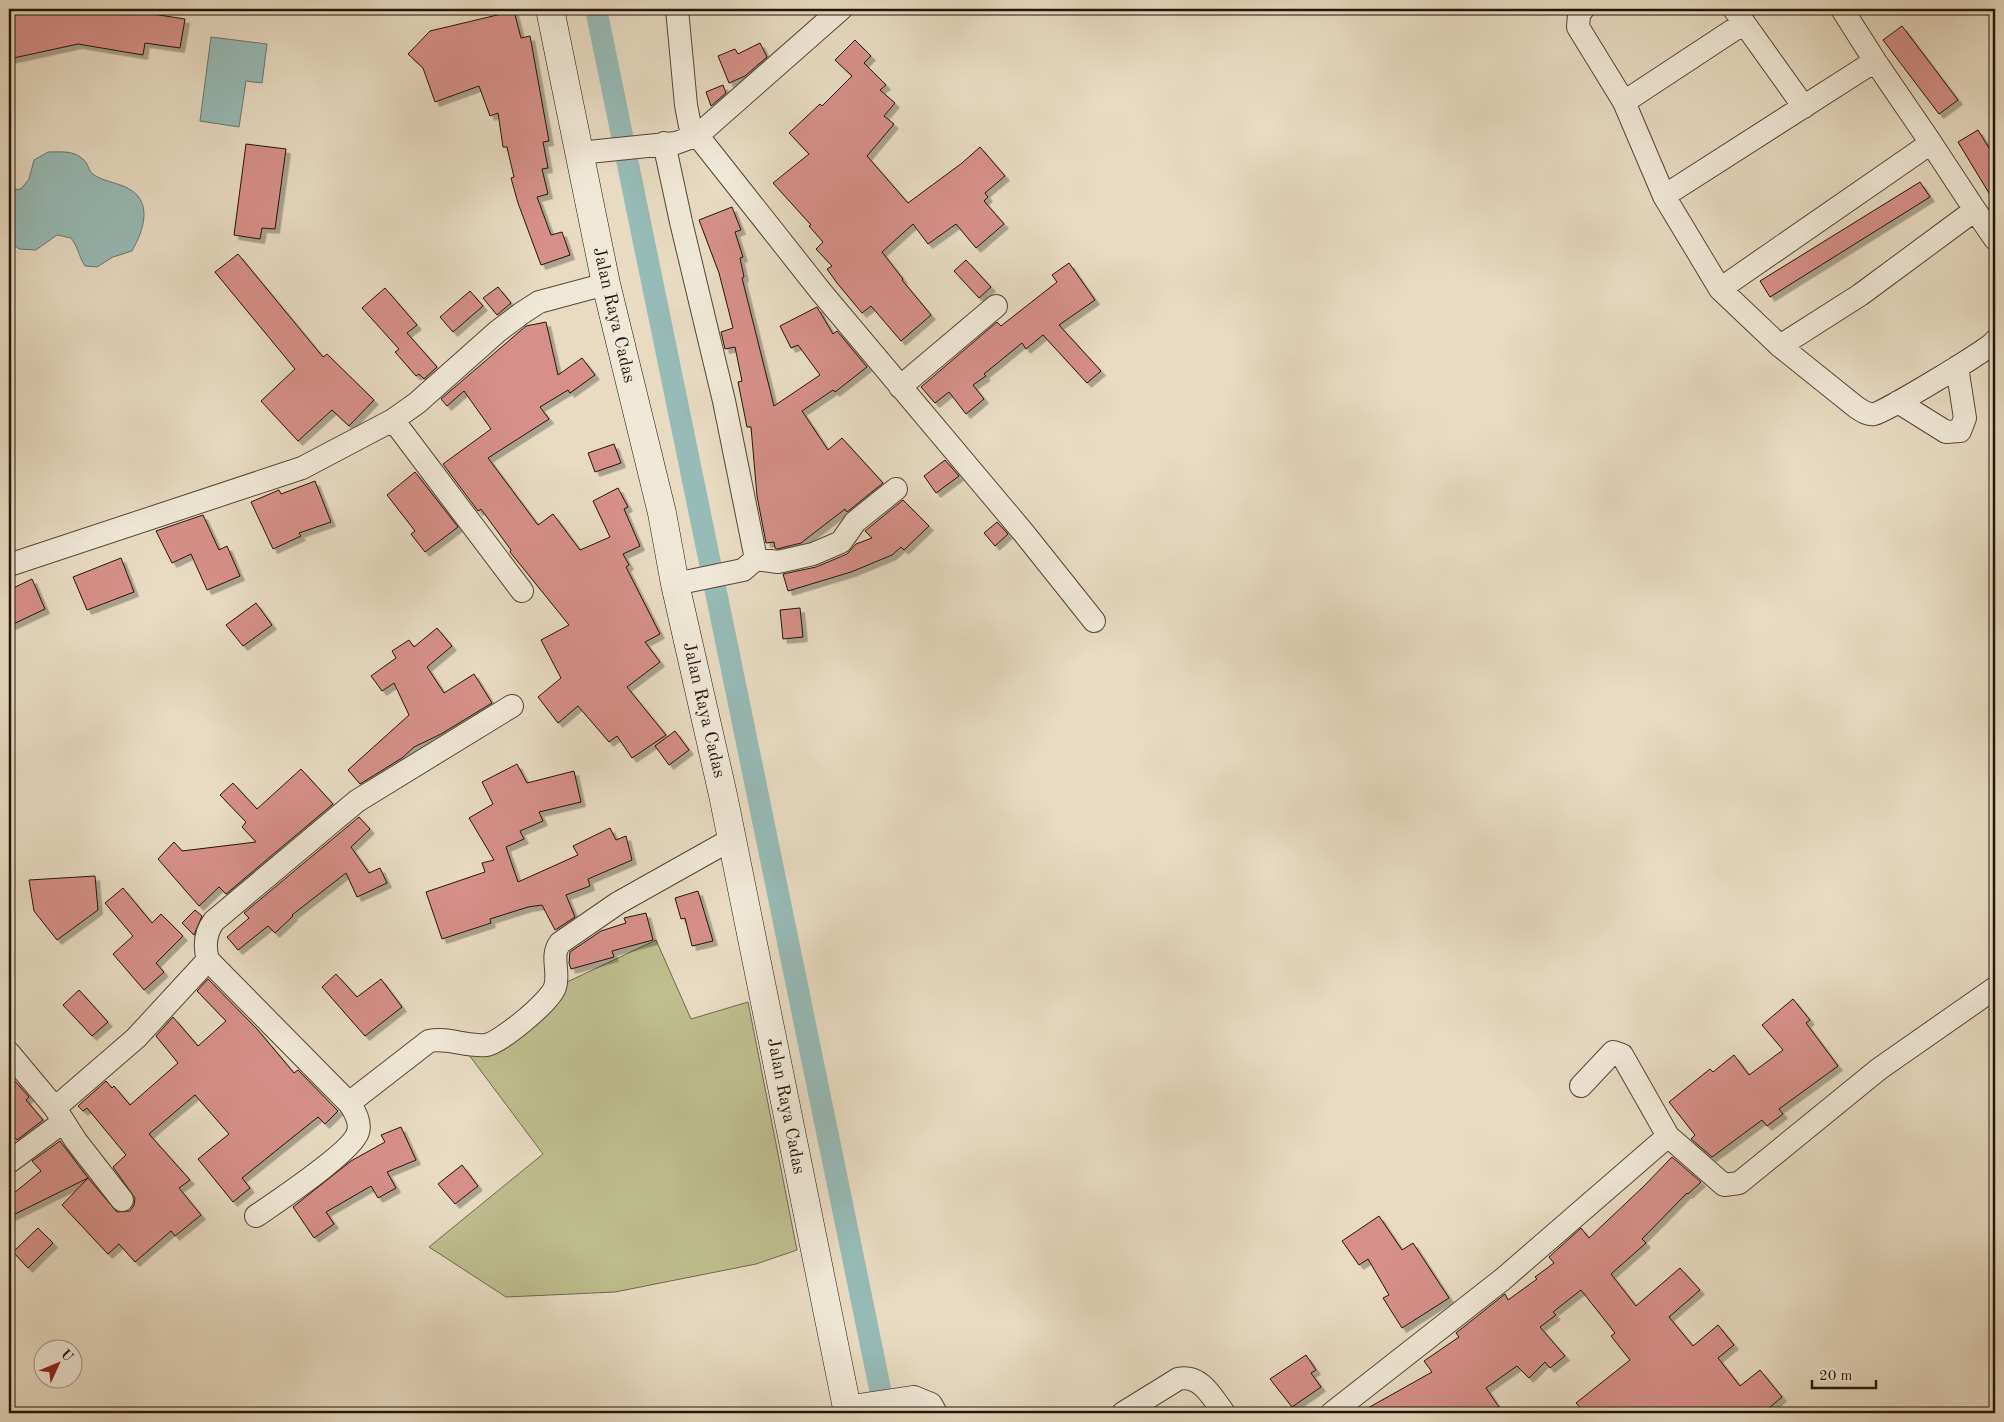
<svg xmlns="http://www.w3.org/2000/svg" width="2004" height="1422" font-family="'Old Standard TT',serif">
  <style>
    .green { fill: #bebe8e; stroke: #70694c }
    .water { fill: #97bbb7; stroke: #697871 }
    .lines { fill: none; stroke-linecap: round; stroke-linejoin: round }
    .canal { stroke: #97bbb7; stroke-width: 22 }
    .building { fill: #d69089; stroke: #231409; filter: url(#shadow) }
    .street-casing { stroke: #544637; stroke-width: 24 }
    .secondary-casing { stroke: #231409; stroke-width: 29 }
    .street { stroke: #f0e8d7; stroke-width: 22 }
    .secondary { stroke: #f0e8d7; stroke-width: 28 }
    .labels { text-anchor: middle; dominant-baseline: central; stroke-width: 4; stroke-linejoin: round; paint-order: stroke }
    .street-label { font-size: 18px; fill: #231409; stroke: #f0e8d7 }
  </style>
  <defs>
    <filter id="shadow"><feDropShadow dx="4.5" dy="4.5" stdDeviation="0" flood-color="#0004"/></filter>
  </defs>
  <rect width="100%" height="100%" fill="#e8dbc2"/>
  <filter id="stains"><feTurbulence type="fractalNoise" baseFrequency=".004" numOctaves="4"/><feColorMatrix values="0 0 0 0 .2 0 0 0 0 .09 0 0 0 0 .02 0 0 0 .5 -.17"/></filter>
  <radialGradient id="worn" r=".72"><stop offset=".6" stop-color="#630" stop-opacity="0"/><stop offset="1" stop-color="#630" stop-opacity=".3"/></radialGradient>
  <path class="green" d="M 656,940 L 691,1019 L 748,1002 L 797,1250 L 756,1264 L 615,1292 L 506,1297 L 429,1247 L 543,1154 L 469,1055 L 546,992 Z"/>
  <path class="water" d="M 211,37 L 267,44 L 262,83 L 246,81 L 239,127 L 200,121 Z
    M 48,152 C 61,152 74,150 84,160 C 89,165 88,171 94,175 C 104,181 113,182 123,186 C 154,198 145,228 132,251 L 113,257 L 97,267 L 85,266 C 79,257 78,247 71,238 L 57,235 L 36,250 L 19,249 L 9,240 L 9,190 L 21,189 L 29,179 L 34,160 Z"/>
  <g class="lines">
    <path class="canal" d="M 596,9 L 885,1413"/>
  </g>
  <path class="building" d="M 28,9 L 120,9 L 185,19 L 180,48 L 145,43 L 143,55 L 78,44 L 9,59 L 9,13 Z
    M 514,11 L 521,38 L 530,36 L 549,141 L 543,142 L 548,168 L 542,169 L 548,194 L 537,197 L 551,235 L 562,232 L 570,255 L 541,265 L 518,203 L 511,178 L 514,177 L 507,147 L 503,147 L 498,113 L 490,116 L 479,86 L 435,102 L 423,68 L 408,54 L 430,31 Z
    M 1902,26 L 1958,100 L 1939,114 L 1883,40 Z
    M 855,40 L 871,56 L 864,63 L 886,85 L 880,90 L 895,103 L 884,116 L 894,124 L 867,156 L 908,203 L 962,163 L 980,147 L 1005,176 L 985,193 L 988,197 L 984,201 L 1004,224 L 976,248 L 956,224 L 928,244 L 913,224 L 882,252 L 903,279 L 902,280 L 931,315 L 901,341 L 871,306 L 862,313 L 837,283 L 827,269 L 832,266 L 816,249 L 823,242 L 809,226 L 811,225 L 773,183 L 809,154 L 789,133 L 820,104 L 822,106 L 852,76 L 835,60 Z
    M 760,43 L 767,57 L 745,76 L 729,83 L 718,56 L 735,49 L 738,54 Z
    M 723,85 L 726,93 L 711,106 L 706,92 Z
    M 1978,130 L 1995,158 L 1995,203 L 1958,142 Z
    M 246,144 L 286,149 L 275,229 L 262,228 L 260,239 L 234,235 Z
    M 1920,182 L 1930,197 L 1770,297 L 1760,281 Z
    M 732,207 L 741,230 L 735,232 L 743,257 L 740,258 L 744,277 L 742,278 L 774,406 L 820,375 L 798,345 L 791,348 L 780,326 L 817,307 L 833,334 L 837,331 L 867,367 L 835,392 L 833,390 L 802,411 L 828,450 L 842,438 L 883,483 L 847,512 L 845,509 L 801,543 L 777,549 L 775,548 L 774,542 L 766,543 L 757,496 L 751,427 L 747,427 L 738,382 L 742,381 L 735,347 L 725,349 L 721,332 L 733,328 L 719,273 L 699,220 Z
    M 238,254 L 323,357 L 327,354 L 374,400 L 349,426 L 332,410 L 298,441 L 261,401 L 295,369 L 215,272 Z
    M 966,260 L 991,287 L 979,298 L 954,271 Z
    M 1069,263 L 1095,300 L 1059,325 L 1101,371 L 1087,383 L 1043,335 L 1026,349 L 1022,343 L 984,374 L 986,376 L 973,385 L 984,399 L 966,414 L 949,392 L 935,403 L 921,387 L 997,322 L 1001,326 L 1057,282 L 1052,275 Z
    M 498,287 L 511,303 L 497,315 L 483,298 Z
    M 385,288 L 417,325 L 407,333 L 437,367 L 424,379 L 419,374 L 416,376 L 395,352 L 399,349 L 362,308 Z
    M 470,291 L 483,306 L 453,332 L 440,317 Z
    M 546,322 L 558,375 L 582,358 L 595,375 L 570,393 L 568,390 L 540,407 L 549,419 L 488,458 L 538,525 L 553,514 L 580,550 L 610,537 L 593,501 L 618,488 L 628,507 L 624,509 L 640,546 L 623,554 L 629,565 L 626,567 L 660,634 L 645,642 L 660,662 L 627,687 L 666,735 L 632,758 L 617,736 L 609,742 L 578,706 L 558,723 L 538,697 L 561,678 L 541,640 L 569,625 L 510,552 L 511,550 L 481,509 L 478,511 L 443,464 L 491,429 L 464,391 L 447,406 L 441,399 L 526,326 Z
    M 614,444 L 621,463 L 595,472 L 588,453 Z
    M 945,460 L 959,476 L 936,493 L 924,476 Z
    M 415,472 L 458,527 L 425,552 L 411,534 L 415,531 L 387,495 Z
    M 315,481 L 331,522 L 299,533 L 301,536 L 273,549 L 251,502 L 279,490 L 281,494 Z
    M 903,500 L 929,526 L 904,550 L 901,547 L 892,555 L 851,572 L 788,591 L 783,574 L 816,567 L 847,554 L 856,544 L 872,538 L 865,531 Z
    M 203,515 L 219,550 L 227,546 L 240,576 L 207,590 L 191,554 L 172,563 L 156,531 Z
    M 997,522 L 1008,534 L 995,546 L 984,533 Z
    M 121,558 L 134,592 L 87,610 L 73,577 Z
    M 32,579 L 45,609 L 9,626 L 9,590 Z
    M 256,603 L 272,625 L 243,646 L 226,625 Z
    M 800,608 L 803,637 L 783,639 L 780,610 Z
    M 437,628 L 452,646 L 427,667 L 444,693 L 474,674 L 492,703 L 441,734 L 414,747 L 402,758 L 360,784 L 348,770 L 409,715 L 394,683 L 382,691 L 371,676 L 396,658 L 392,651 L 409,640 L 414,647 Z
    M 675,731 L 689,750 L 669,765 L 655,746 Z
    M 517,764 L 527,783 L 574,771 L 581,802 L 539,812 L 543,821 L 520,831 L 524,839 L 506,847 L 518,882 L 578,855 L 573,846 L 610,828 L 616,840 L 626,836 L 632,860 L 588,879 L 590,886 L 566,895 L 575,917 L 555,930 L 542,905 L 528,907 L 490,919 L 491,923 L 442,939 L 426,892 L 485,872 L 482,863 L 494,860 L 469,818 L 493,804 L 482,782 Z
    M 301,769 L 333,804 L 226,894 L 219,887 L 199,906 L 158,859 L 174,842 L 182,851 L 256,842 L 242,827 L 246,822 L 220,795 L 233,783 L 257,809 Z
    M 359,817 L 370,829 L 351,847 L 369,873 L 380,868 L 387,883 L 357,897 L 346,873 L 292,915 L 293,916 L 275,933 L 268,926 L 238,950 L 227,937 L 249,918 L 244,913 Z
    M 95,876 L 98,910 L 57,940 L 34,911 L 29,880 Z
    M 123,888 L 152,923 L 161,914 L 183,936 L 156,963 L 164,972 L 144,990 L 113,954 L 133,936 L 105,903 Z
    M 698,891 L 713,941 L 692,946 L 685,918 L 681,919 L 675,898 Z
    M 195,910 L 202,916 L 194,935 L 182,923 Z
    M 646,913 L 653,940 L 612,951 L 614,957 L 571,969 L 569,963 L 570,952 L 601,931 L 626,923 L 624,918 Z
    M 336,974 L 357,997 L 381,979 L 402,1007 L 365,1036 L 322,987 Z
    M 208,979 L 257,1029 L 294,1073 L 298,1070 L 338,1111 L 325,1124 L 318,1117 L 242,1178 L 250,1188 L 233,1202 L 198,1159 L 229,1134 L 195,1095 L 149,1134 L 190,1180 L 179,1188 L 201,1215 L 175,1236 L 171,1231 L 135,1262 L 119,1244 L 108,1254 L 62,1205 L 88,1178 L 117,1212 L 130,1211 L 134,1205 L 135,1198 L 113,1167 L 126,1155 L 87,1108 L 83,1111 L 78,1106 L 106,1081 L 112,1088 L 114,1086 L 130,1105 L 178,1063 L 156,1036 L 173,1017 L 198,1046 L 226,1021 L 197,991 Z
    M 79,990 L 108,1022 L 92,1036 L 63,1005 Z
    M 1793,999 L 1810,1020 L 1806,1023 L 1838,1066 L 1779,1109 L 1783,1114 L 1767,1126 L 1762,1120 L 1712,1157 L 1691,1139 L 1695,1135 L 1669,1102 L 1710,1069 L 1713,1072 L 1734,1055 L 1749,1075 L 1783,1050 L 1762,1025 Z
    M 9,1080 L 11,1082 L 14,1080 L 29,1097 L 26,1100 L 43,1120 L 17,1140 L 9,1130 Z
    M 401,1127 L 416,1160 L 387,1172 L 396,1188 L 378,1198 L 371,1186 L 326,1212 L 334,1224 L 314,1238 L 293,1207 L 351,1161 L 385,1142 L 381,1135 Z
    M 60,1141 L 88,1178 L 9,1217 L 9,1197 L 41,1171 L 32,1161 Z
    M 1672,1157 L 1701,1182 L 1688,1194 L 1687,1193 L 1642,1239 L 1646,1243 L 1611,1274 L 1636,1306 L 1680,1268 L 1700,1290 L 1669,1317 L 1693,1346 L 1718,1325 L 1734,1345 L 1718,1358 L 1740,1386 L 1760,1370 L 1782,1397 L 1764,1412 L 1760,1407 L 1752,1413 L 1585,1413 L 1576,1403 L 1630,1360 L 1611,1336 L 1615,1333 L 1581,1290 L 1553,1312 L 1556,1315 L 1540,1327 L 1565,1356 L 1550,1368 L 1545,1362 L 1529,1378 L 1517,1366 L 1486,1388 L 1499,1407 L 1489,1413 L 1359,1413 L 1432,1372 L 1424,1361 L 1459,1337 L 1456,1333 L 1505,1294 L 1508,1300 L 1537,1279 L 1535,1277 L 1554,1263 L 1549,1257 L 1581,1228 L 1589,1238 L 1644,1186 Z
    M 462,1165 L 478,1186 L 455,1204 L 438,1184 Z
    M 1379,1216 L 1402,1250 L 1413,1243 L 1449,1298 L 1402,1328 L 1383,1298 L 1389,1295 L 1368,1259 L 1359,1265 L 1342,1241 Z
    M 38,1228 L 53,1243 L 28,1268 L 13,1252 Z
    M 1306,1355 L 1316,1370 L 1311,1373 L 1321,1387 L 1292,1407 L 1270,1379 Z"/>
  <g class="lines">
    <defs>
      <path id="street" d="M 677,9 L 686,105 L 690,126 L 822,293 L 1023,532 L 1094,621
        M 1583,9 L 1579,15 L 1578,27 L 1624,102 L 1664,196 L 1720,289 L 1780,346 L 1856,407 C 1862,411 1867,415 1874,414 C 1885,412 1988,350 1995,341
        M 1734,9 L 1804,107
        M 1624,102 L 1744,23
        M 664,143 L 681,222 L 724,401 L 756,559
        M 579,153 L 676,143 L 698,135 L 841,9
        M 1664,196 L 1875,61 L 1842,9
        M 1975,210 L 1995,239
        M 1720,289 L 1931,143 L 1875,61
        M 1780,346 L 1860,295 L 1975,210 L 1931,143
        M 900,387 L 996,306
        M 1898,402 L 1946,432 L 1960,431 L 1965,418 L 1957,367
        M 393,420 L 522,591
        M 9,565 L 302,468 L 393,420 L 417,403 L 498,331 L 522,313 L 539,302 L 606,284
        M 675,584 L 743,570 L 756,559 L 778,562 L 813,554 L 841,542 L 855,522 L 896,489
        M 512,706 L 357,801 L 214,921 C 205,933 204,946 208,960 L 349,1103 L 429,1041 C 448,1037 466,1047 486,1045 C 500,1043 551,1001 555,987 C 560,972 550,956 560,943 L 618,903 L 732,839
        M 9,1053 L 55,1108 L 136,1038 L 208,960
        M 1581,1086 L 1613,1052 L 1622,1055 L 1668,1136
        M 55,1108 L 76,1141 L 122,1200
        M 9,1162 L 63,1122
        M 256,1216 C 275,1203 353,1151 358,1132 C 361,1123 355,1111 349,1103
        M 847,1407 L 914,1397 L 931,1404 L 936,1413
        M 1123,1413 L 1178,1379 C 1201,1374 1212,1397 1224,1413
        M 1332,1413 L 1503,1279 L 1668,1136 L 1724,1185 L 1739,1183 L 1879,1069 L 1995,988"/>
      <path id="secondary" d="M 550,9 L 606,284 L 662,513 L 675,584 L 723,795 L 848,1413"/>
    </defs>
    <use href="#street" class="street-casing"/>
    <use href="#secondary" class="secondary-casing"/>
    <use href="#street" class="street"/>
    <use href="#secondary" class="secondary"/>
  </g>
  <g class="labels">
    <g class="street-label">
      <text transform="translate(614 315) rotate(77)">Jalan Raya Cadas</text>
      <text transform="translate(704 710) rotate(77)">Jalan Raya Cadas</text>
      <text transform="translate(786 1106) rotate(79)">Jalan Raya Cadas</text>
    </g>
  </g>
  <rect width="2004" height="1422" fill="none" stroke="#e8dbc2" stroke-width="30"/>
  <rect x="10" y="10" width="1984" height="1402" fill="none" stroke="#231409" stroke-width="2.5"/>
  <rect x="15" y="15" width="1974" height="1392" fill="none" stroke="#231409"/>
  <g transform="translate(58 1364) rotate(46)"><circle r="24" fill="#f0e8d7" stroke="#9e9385"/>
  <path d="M0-4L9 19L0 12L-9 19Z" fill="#8f2418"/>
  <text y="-8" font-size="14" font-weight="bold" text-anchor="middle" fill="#231409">U</text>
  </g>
  <path d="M1812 1380v8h64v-8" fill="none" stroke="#231409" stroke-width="2.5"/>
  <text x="1819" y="1380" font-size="15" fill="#231409" stroke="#f0e8d7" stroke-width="4" paint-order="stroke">20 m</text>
  <rect width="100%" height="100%" filter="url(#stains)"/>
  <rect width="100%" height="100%" fill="url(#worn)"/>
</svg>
